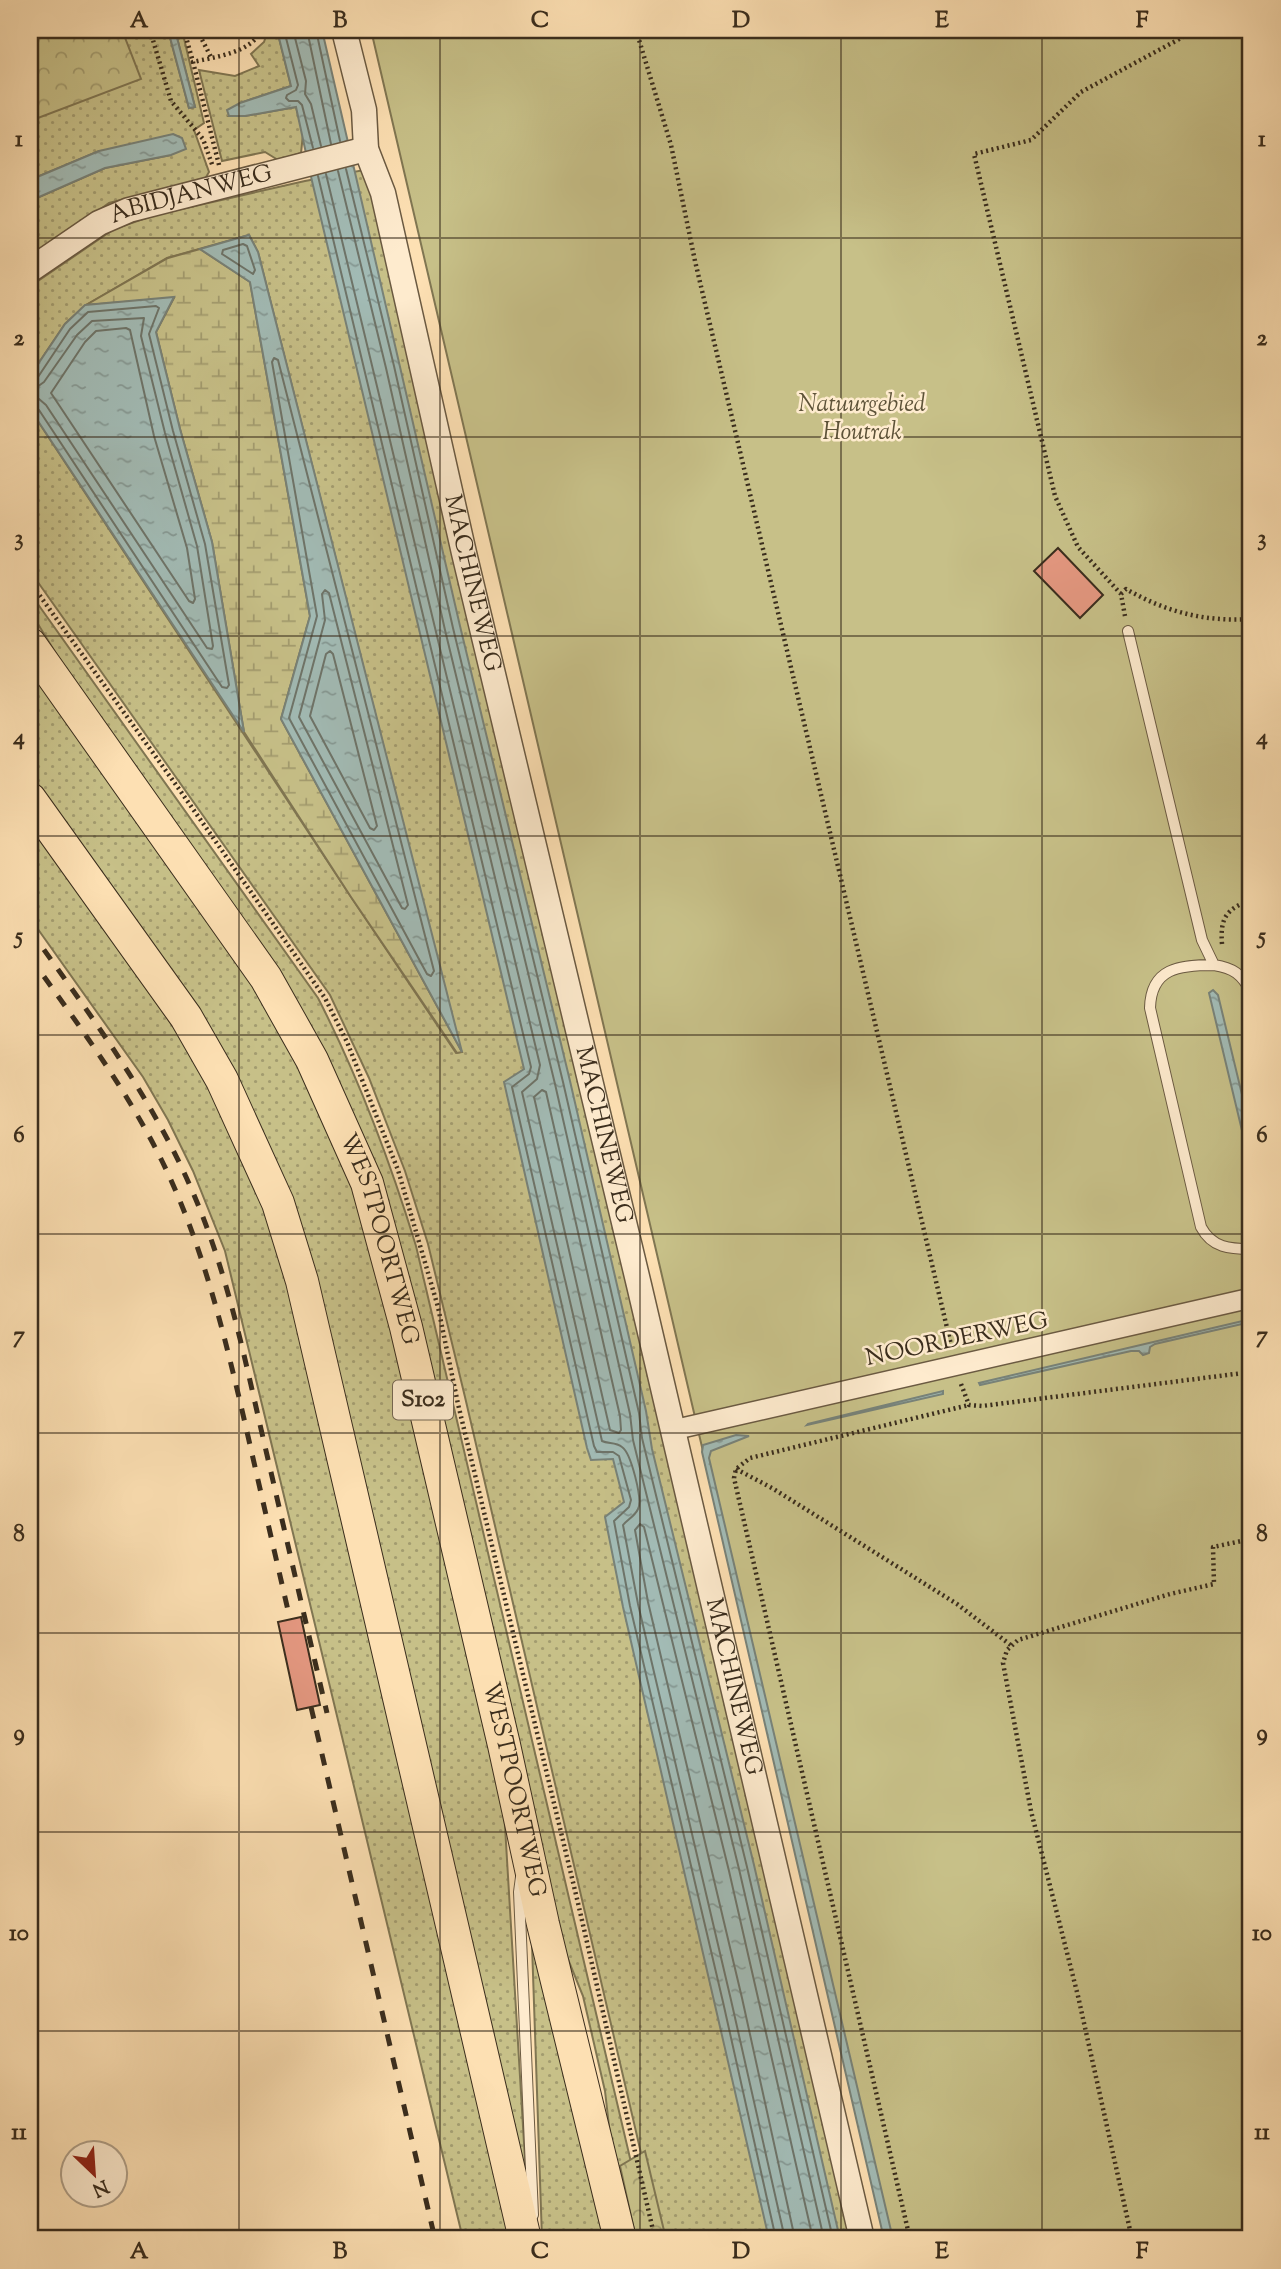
<svg xmlns="http://www.w3.org/2000/svg" width="1281" height="2269" font-family="'Sorts Mill Goudy',serif">
  <style>
    .grass { fill: url(#grass-dots); stroke: #807652; stroke-width: 2 }
    .forest { fill: url(#forest-crowns); stroke: #807652; stroke-width: 2 }
    .wetland { fill: url(#wetland-marsh); stroke: #807652; stroke-width: 2 }
    .green { fill: #c7c088; stroke: #807652; stroke-width: 2 }
    .water { fill: url(#water-ripples); stroke: #788278; stroke-width: 2 }
    .lines { fill: none; stroke-linecap: round; stroke-linejoin: round }
    .shore { stroke: #6e7469; stroke-width: 2 }
    .building { fill: #e59881; stroke: #3a2d1d; stroke-width: 2 }
    .service-casing { stroke: #6b5a42; stroke-width: 12 }
    .minor-casing { stroke: #6b5a42; stroke-width: 22 }
    .tertiary-casing { stroke: #6b5a42; stroke-width: 27 }
    .primary-casing { stroke: #3a2d1d; stroke-width: 34 }
    .path { stroke: #3a2d1d; stroke-width: 4.5; stroke-dasharray: 2 3.5; stroke-linecap: butt }
    .service { stroke: #feebce; stroke-width: 10 }
    .minor { stroke: #feebce; stroke-width: 19 }
    .tertiary { stroke: #feebce; stroke-width: 24 }
    .primary { stroke: #fde0b3; stroke-width: 32 }
    .rail { stroke: #3a2d1d; stroke-width: 5; stroke-dasharray: 12 12; stroke-linecap: butt }
    .grid { fill: none; stroke: #3a2d1d; stroke-width: 2; stroke-opacity: 0.55 }
    .labels { text-anchor: middle; dominant-baseline: central; stroke-width: 5; stroke-linejoin: round; paint-order: stroke }
    .shield { fill: #feebce; stroke: #756652; stroke-width: 2 }
    .shield-label { font-size: 23px; font-weight: bold; fill: #3a2d1d }
    .street-label { font-size: 24px; fill: #3a2d1d; stroke: #feebce }
    .park-label { font-size: 24px; font-style: italic; fill: #5d5238; stroke: #feebce }
    .neatline { fill: none; stroke: #3a2d1d; stroke-width: 2.5 }
    .grid-label { font-size: 23px; text-anchor: middle; font-weight: bold; fill: #3a2d1d }
  </style>
  <defs>
    <pattern id="grass-dots" width="8" height="8" patternUnits="userSpaceOnUse" patternTransform="scale(1.75)"><rect width="8" height="8" fill="#c7c088"/><path d="M2 2h.1M6 6h.1" fill="none" stroke="#a39c6f" stroke-width="1.8" stroke-linecap="round"/></pattern>
    <pattern id="forest-crowns" width="20" height="18" patternUnits="userSpaceOnUse" patternTransform="scale(1.75)"><rect width="20" height="18" fill="#c7c088"/><path d="M2 6a3 3 0 1 1 6 0M12 15a3 3 0 1 1 6 0" fill="none" stroke="#a39c6f"/></pattern>
    <pattern id="wetland-marsh" width="20" height="14" patternUnits="userSpaceOnUse" patternTransform="scale(1.75)"><rect width="20" height="14" fill="#c7c088"/><path d="M1 5h8M5 5V1M11 12h8M15 12V8" fill="none" stroke="#a39c6f"/></pattern>
    <pattern id="water-ripples" width="26" height="14" patternUnits="userSpaceOnUse" patternTransform="scale(1.75)"><rect width="26" height="14" fill="#a2bbb5"/><path d="M2 4q2-2 4 0t4 0M15 11q2-2 4 0t4 0" fill="none" stroke="#859893"/></pattern>
  </defs>
  <rect width="100%" height="100%" fill="#fde0b3"/>
  <filter id="stains"><feTurbulence type="fractalNoise" baseFrequency=".00286" numOctaves="4"/><feColorMatrix values="0 0 0 0 .2 0 0 0 0 .09 0 0 0 0 .02 0 0 0 .5 -.17"/></filter>
  <radialGradient id="worn" r=".72"><stop offset=".6" stop-color="#630" stop-opacity="0"/><stop offset="1" stop-color="#630" stop-opacity=".3"/></radialGradient>
  <path class="grass" d="M 30,30 L 168,30 L 189,108 L 195,107 L 175,30 L 182,30 L 204,123 L 194,130 L 209,172 L 205,179 L 109,203 L 41,253 L 30,254 L 30,201 L 105,168 L 171,155 L 99,151 L 30,180 Z
    M 268,30 L 277,30 L 291,86 L 240,103 L 229,116 L 245,116 L 296,107 L 303,134 L 301,153 L 278,160 L 265,152 L 222,161 L 199,70 L 235,76 L 259,66 L 251,54 L 264,42 Z
    M 364,170 L 366,172 L 852,2239 L 661,2239 L 465,1397 L 428,1244 L 405,1171 L 369,1078 L 330,995 L 30,571 L 30,409 L 351,897 L 456,1053 L 461,1052 L 258,252 L 249,235 L 167,258 L 86,305 L 65,324 L 30,376 L 30,296 L 38,281 L 114,229 L 155,215 L 305,181 Z
    M 30,593 L 318,998 C 359,1078 390,1161 416,1246 L 649,2239 L 630,2239 L 614,2170 L 605,2091 L 583,1996 L 559,1937 L 377,1179 L 30,611 Z
    M 30,666 L 266,999 L 331,1123 L 378,1260 L 503,1793 L 527,2193 L 321,1313 L 166,969 L 30,779 Z
    M 30,825 L 190,1050 L 270,1205 L 516,2239 L 463,2239 L 225,1251 L 193,1171 L 168,1120 L 143,1077 L 30,918 Z
    M 531,1915 L 606,2239 L 542,2239 Z"/>
  <path class="forest" d="M 30,30 L 122,30 L 141,79 L 30,121 Z
    M 645,2151 L 666,2239 L 636,2239 L 620,2166 Z"/>
  <path class="wetland" d="M 200,249 L 250,282 L 310,616 L 281,719 L 462,1052 L 457,1053 L 351,897 L 244,732 L 212,542 L 180,429 L 156,332 L 174,298 L 86,305 L 168,258 Z"/>
  <path class="green" d="M 371,30 L 1251,30 L 1251,2239 L 887,2239 Z"/>
  <path class="water" d="M 168,30 L 175,30 L 195,107 L 189,108 Z
    M 277,30 L 322,30 L 460,626 L 570,1081 L 646,1411 L 652,1449 L 754,1865 L 840,2239 L 769,2239 L 623,1607 L 605,1517 L 624,1502 L 613,1459 L 591,1460 L 587,1448 L 504,1082 L 524,1069 L 312,181 L 296,107 L 245,116 L 229,116 L 227,110 L 240,103 L 291,86 Z
    M 173,134 L 182,138 L 186,149 L 171,155 L 105,168 L 30,201 L 30,180 L 99,151 Z
    M 249,235 L 258,252 L 462,1052 L 281,719 L 310,616 L 250,282 L 200,249 Z
    M 174,297 L 156,332 L 180,429 L 212,542 L 244,732 L 30,409 L 30,376 L 65,324 L 85,305 Z
    M 1213,990 L 1218,995 L 1251,1132 L 1251,1168 L 1209,993 Z
    M 1251,1319 L 1251,1322 L 1155,1344 L 1150,1347 L 1149,1353 L 1143,1355 L 1139,1351 L 1131,1351 L 980,1385 L 979,1383 Z
    M 943,1391 L 943,1394 L 807,1425 L 808,1424 Z
    M 736,1435 L 749,1436 L 711,1451 L 709,1458 L 893,2239 L 884,2239 L 702,1452 L 703,1445 Z"/>
  <g class="lines">
    <path class="shore" d="M 284,30 L 298,85 L 296,90 L 287,95 L 286,98 L 289,101 L 298,101 L 302,105 L 313,148
      M 293,30 L 306,81 L 305,94 L 311,104 L 321,146
      M 307,30 L 331,144
      M 316,30 L 340,141
      M 346,169 L 394,366 L 453,628 L 563,1082 L 639,1413 L 642,1438 L 747,1867 L 833,2239
      M 338,171 L 386,368 L 445,630 L 555,1084 L 630,1414 L 633,1440 L 739,1869 L 824,2239
      M 326,174 L 540,1065 L 537,1079 L 522,1092 L 602,1441 C 608,1444 616,1442 622,1447 C 631,1453 643,1500 638,1509 C 635,1516 627,1520 623,1525 L 638,1604 L 731,2000 L 785,2239
      M 318,176 L 531,1067 L 529,1074 L 512,1087 L 594,1446 L 597,1452 L 613,1452 L 619,1456 L 631,1500 L 629,1507 L 614,1521 L 630,1606 L 723,2002 L 776,2239
      M 243,244 L 247,246 L 255,270 L 253,274 L 222,254 L 223,250 Z
      M 126,328 L 130,330 L 154,436 L 187,548 L 195,599 L 193,603 L 189,601 L 51,393 L 85,342 L 96,331 Z
      M 274,358 L 278,360 L 434,971 L 431,976 L 427,974 L 289,718 L 317,616 L 272,362 Z
      M 30,379 L 38,377 L 70,329 L 88,312 L 156,306 L 159,308 L 149,334 L 173,431 L 205,544 L 229,685 L 227,688 L 222,687 L 39,410 L 30,406
      M 30,388 L 37,387 L 44,382 L 77,335 L 92,321 L 144,318 L 141,336 L 165,433 L 197,546 L 213,646 L 212,649 L 207,648 L 46,405 L 39,399 L 30,397
      M 325,590 L 329,593 L 408,905 L 405,909 L 402,908 L 299,717 L 325,620 L 322,594 Z
      M 330,651 L 333,654 L 377,826 L 374,830 L 370,828 L 310,716 L 326,654 Z
      M 542,1090 L 546,1092 L 620,1416 L 621,1430 L 619,1433 L 610,1430 L 534,1097 Z
      M 795,2239 L 742,1998 L 648,1602 L 635,1530 L 640,1524 L 644,1527 L 729,1871 L 813,2239"/>
  </g>
  <path class="building" d="M 1058,548 L 1103,595 L 1080,618 L 1034,571 Z
    M 301,1617 L 320,1705 L 297,1710 L 278,1622 Z"/>
  <g class="lines">
    <defs>
      <path id="service" d="M 1128,631 L 1202,940 L 1214,965 C 1233,968 1242,974 1251,992
        M 1214,965 C 1179,965 1151,968 1150,1008 L 1201,1227 C 1212,1248 1230,1249 1251,1249
        M 521,1877 L 519,1892 L 533,2215"/>
      <path id="minor" d="M 673,1430 L 1251,1298"/>
      <g id="tertiary">
        <path id="s1" d="M 344,30 L 364,110 L 366,149 L 383,193 L 464,553 L 639,1285 L 862,2239"/>
        <path id="s2" d="M 30,270 L 99,223 L 129,210 L 366,149"/>
      </g>
      <g id="primary">
        <path id="s3" d="M 30,644 L 266,978 L 312,1060 L 367,1183 L 406,1327 L 504,1745 L 543,1924 L 620,2239"/>
        <path d="M 30,799 L 186,1017 L 222,1080 L 278,1203 L 302,1281 L 525,2239"/>
      </g>
    </defs>
    <use href="#service" class="service-casing"/>
    <use href="#minor" class="minor-casing"/>
    <use href="#tertiary" class="tertiary-casing"/>
    <use href="#primary" class="primary-casing"/>
    <path class="path" d="M 150,30 L 171,101 L 203,139 L 213,167
      M 184,30 L 193,62
      M 197,30 L 211,57
      M 636,30 L 671,145 L 695,261 L 952,1349
      M 219,165 L 193,62 C 214,57 252,53 261,30
      M 30,582 L 179,789 L 325,998 L 347,1042 L 398,1170 L 438,1307 L 458,1404 L 578,1903 L 655,2239
      M 1121,594 L 1126,589 C 1166,612 1205,622 1251,619
      M 1125,616 L 1121,594 L 1078,547 L 1055,496 L 974,154 L 1031,140 L 1081,92 L 1196,30
      M 1222,944 C 1220,918 1226,909 1251,900
      M 961,1384 L 969,1405 L 982,1406 L 1251,1372
      M 736,1469 L 772,1488 L 957,1604 L 1012,1646
      M 910,2239 L 734,1478 L 736,1469 L 750,1458 L 969,1405
      M 1132,2239 L 1078,1996 L 1031,1811 L 1003,1663 L 1007,1650 L 1018,1640 L 1170,1594 L 1214,1584 L 1213,1547 L 1251,1539"/>
    <use href="#service" class="service"/>
    <use href="#minor" class="minor"/>
    <use href="#tertiary" class="tertiary"/>
    <use href="#primary" class="primary"/>
    <path class="rail" d="M 30,930 C 90,1015 153,1098 194,1195 C 226,1270 243,1350 261,1429 C 283,1524 305,1619 327,1713
      M 30,957 C 77,1023 126,1088 162,1161 C 203,1245 224,1333 245,1423 C 260,1489 275,1554 290,1619
      M 311,1707 L 435,2239"/>
  </g>
  <path class="grid" d="M 239,30 L 239,2239M 440,30 L 440,2239M 640,30 L 640,2239M 841,30 L 841,2239M 1042,30 L 1042,2239M 30,238 L 1251,238M 30,437 L 1251,437M 30,636 L 1251,636M 30,836 L 1251,836M 30,1035 L 1251,1035M 30,1234 L 1251,1234M 30,1433 L 1251,1433M 30,1633 L 1251,1633M 30,1832 L 1251,1832M 30,2031 L 1251,2031"/>
  <g class="labels">
    <rect class="shield" x="393" y="1380.5" width="60" height="39" rx="5"/>
    <g class="shield-label">
      <text x="423" y="1400">S102</text>
    </g>
    <g class="street-label">
      <text stroke="none"><textPath href="#s2" startOffset="180">ABIDJANWEG</textPath></text>
      <text stroke="none"><textPath href="#s1" startOffset="569">MACHINEWEG</textPath></text>
      <text stroke="none"><textPath href="#s1" startOffset="1136">MACHINEWEG</textPath></text>
      <text stroke="none"><textPath href="#s3" startOffset="695">WESTPOORTWEG</textPath></text>
      <text transform="translate(957 1340) rotate(-12)">NOORDERWEG</text>
      <text stroke="none"><textPath href="#s1" startOffset="1703">MACHINEWEG</textPath></text>
      <text stroke="none"><textPath href="#s3" startOffset="1262">WESTPOORTWEG</textPath></text>
    </g>
    <g class="park-label">
      <text x="862" y="405">Natuurgebied<tspan x="862" dy="28">Houtrak</tspan></text>
    </g>
  </g>
  <rect width="1281" height="2269" fill="none" stroke="#fde0b3" stroke-width="77"/>
  <g transform="translate(94 2174) rotate(155)"><circle r="33" fill="#feebce" stroke="#b09f87" stroke-width="2"/>
  <path d="M0-5L12 26L0 18L-12 26Z" fill="#8f2418"/>
  <text y="-10" font-size="19" font-weight="bold" text-anchor="middle" fill="#3a2d1d">N</text>
  </g>
  <rect x="38" y="38" width="1204" height="2192" class="neatline"/>
  <g class="grid-label">
    <text x="139" y="27">A</text>
    <text x="340" y="27">B</text>
    <text x="540" y="27">C</text>
    <text x="741" y="27">D</text>
    <text x="942" y="27">E</text>
    <text x="1142" y="27">F</text>
    <text x="19" y="146">1</text>
    <text x="1262" y="146">1</text>
    <text x="19" y="345">2</text>
    <text x="1262" y="345">2</text>
    <text x="19" y="545">3</text>
    <text x="1262" y="545">3</text>
    <text x="19" y="744">4</text>
    <text x="1262" y="744">4</text>
    <text x="19" y="943">5</text>
    <text x="1262" y="943">5</text>
    <text x="19" y="1142">6</text>
    <text x="1262" y="1142">6</text>
    <text x="19" y="1342">7</text>
    <text x="1262" y="1342">7</text>
    <text x="19" y="1541">8</text>
    <text x="1262" y="1541">8</text>
    <text x="19" y="1740">9</text>
    <text x="1262" y="1740">9</text>
    <text x="19" y="1940">10</text>
    <text x="1262" y="1940">10</text>
    <text x="19" y="2139">11</text>
    <text x="1262" y="2139">11</text>
    <text x="139" y="2258">A</text>
    <text x="340" y="2258">B</text>
    <text x="540" y="2258">C</text>
    <text x="741" y="2258">D</text>
    <text x="942" y="2258">E</text>
    <text x="1142" y="2258">F</text>
  </g>
  <rect width="100%" height="100%" filter="url(#stains)"/>
  <rect width="100%" height="100%" fill="url(#worn)"/>
</svg>
